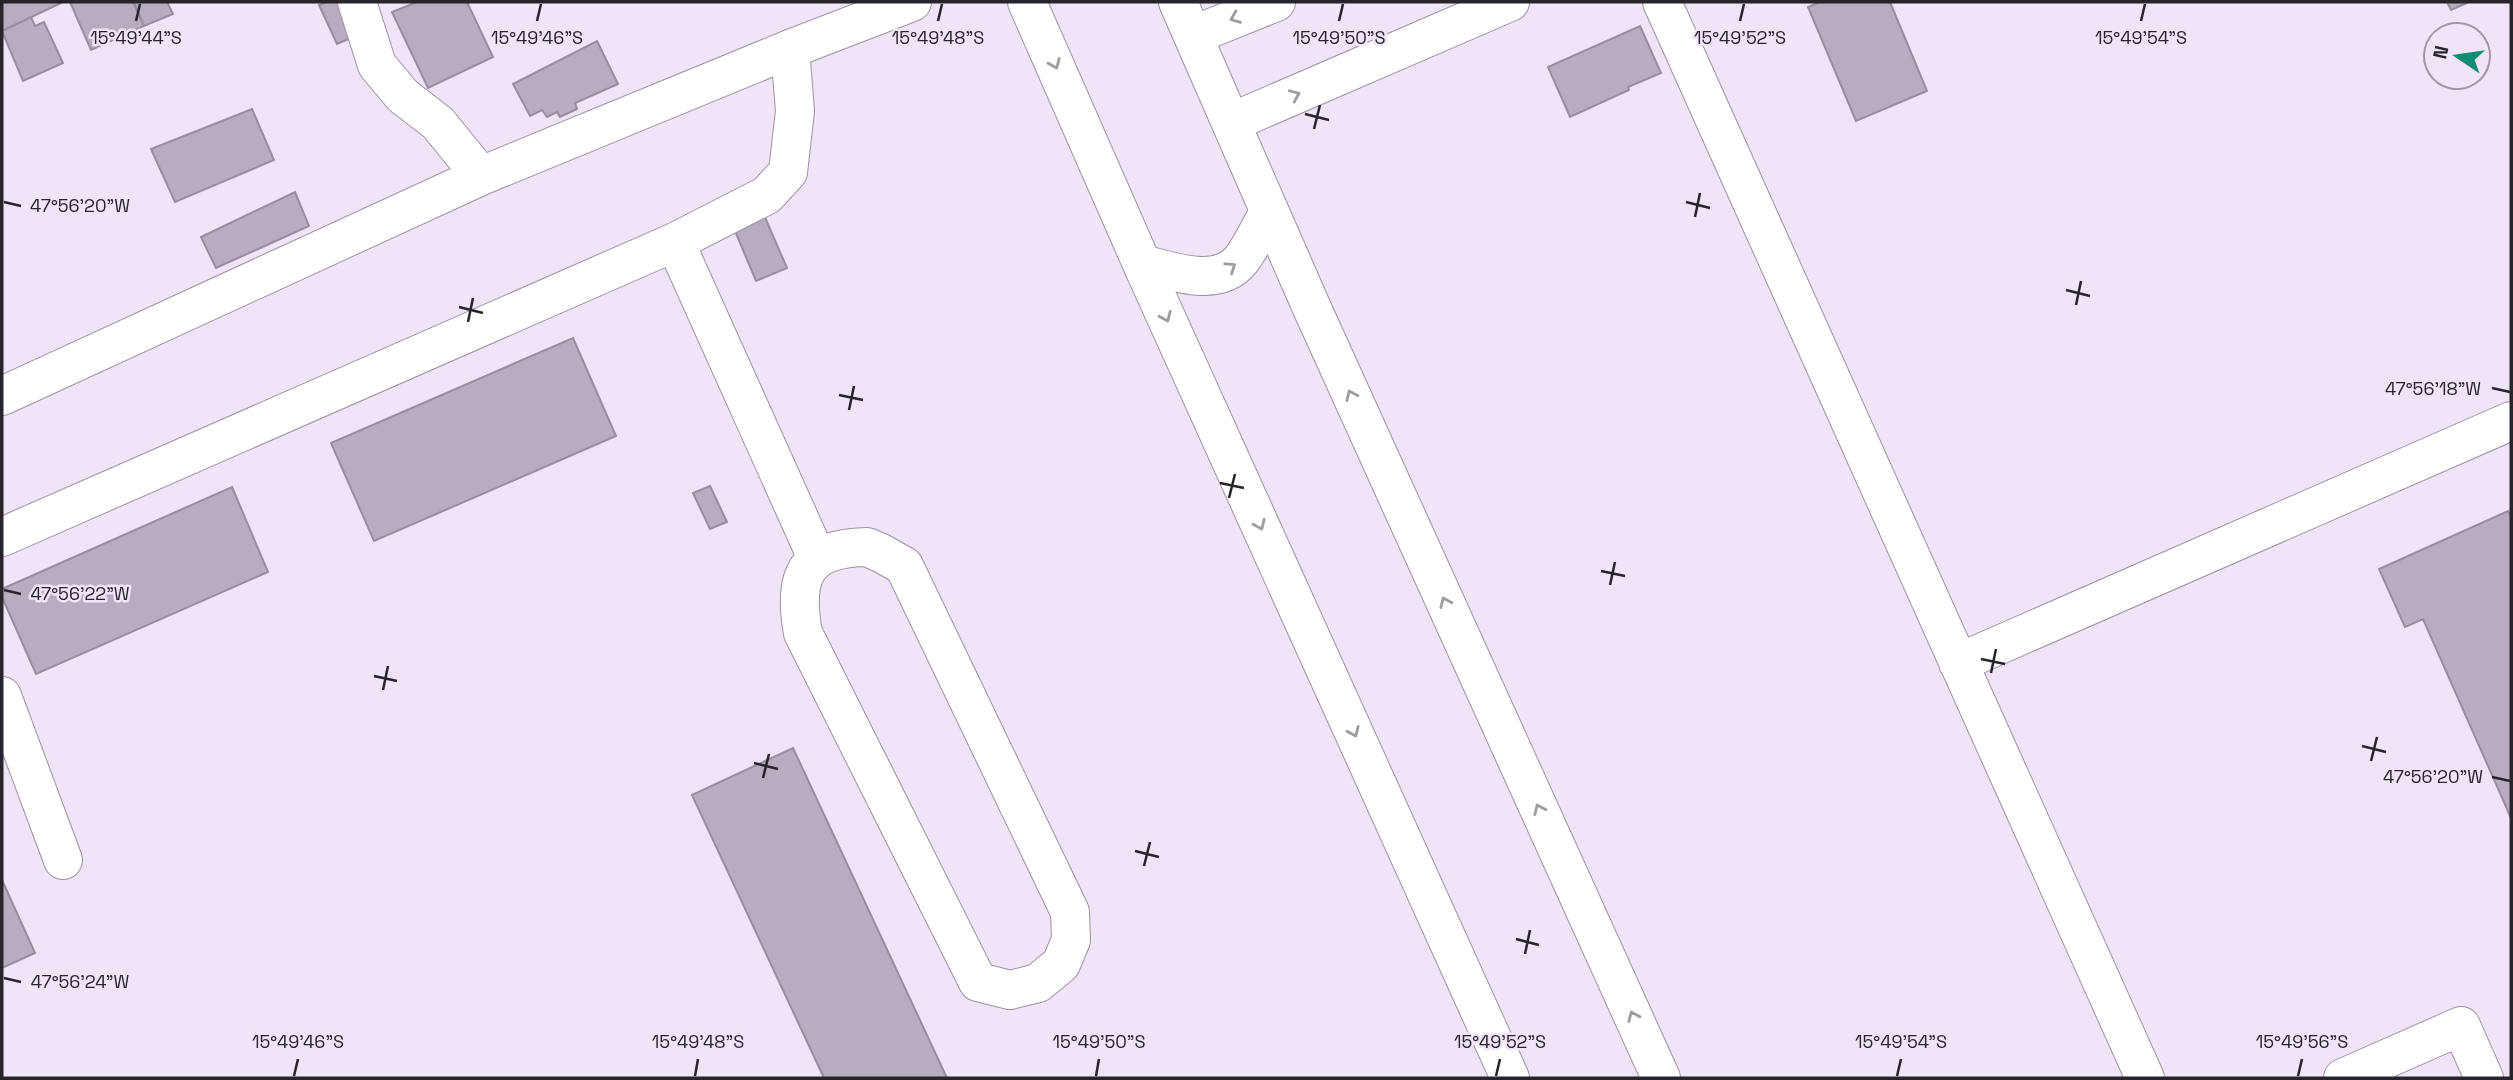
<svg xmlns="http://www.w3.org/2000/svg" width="2513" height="1080" font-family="'Space Grotesk',sans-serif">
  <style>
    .building { fill: #b8adbf; stroke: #988d9e; stroke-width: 2 }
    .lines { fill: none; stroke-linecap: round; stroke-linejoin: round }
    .minor-casing { stroke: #9c91a3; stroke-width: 40 }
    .minor { stroke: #fff; stroke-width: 38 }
    .oneway { stroke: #9e9ca0 }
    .ticks { fill: none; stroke: #28242b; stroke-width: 2.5 }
    .ticks-label { font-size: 18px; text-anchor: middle; fill: #28242b; stroke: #f0e4f7; stroke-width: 5; stroke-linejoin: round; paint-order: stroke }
  </style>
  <rect width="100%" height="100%" fill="#f0e4f7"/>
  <path class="building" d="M 2,2 L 63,2 L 2,31 Z
    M 70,2 L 133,2 L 144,26 L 91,50 Z
    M 134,2 L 167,2 L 173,14 L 144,26 Z
    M 326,2 L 342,2 L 358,35 L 337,44 L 319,5 Z
    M 417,2 L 467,2 L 493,57 L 428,88 L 392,12 Z
    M 1820,2 L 1890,2 L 1927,91 L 1856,121 L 1808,7 Z
    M 2447,2 L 2469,2 L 2451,10 Z
    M 31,17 L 35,26 L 44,22 L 63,63 L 23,81 L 2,31 Z
    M 1640,26 L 1661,73 L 1628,87 L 1629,90 L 1570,117 L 1548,67 Z
    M 597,41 L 618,84 L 575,103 L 577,109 L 560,117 L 557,112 L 547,117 L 542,110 L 530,116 L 513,84 Z
    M 252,109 L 274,160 L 175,202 L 151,149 Z
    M 295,192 L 309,226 L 216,268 L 201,237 Z
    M 760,206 L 787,268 L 756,281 L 730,219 Z
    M 573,338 L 616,436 L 374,541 L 331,443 Z
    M 710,486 L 727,522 L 710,529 L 693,493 Z
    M 232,487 L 268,572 L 36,674 L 2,597 L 2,589 Z
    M 2508,511 L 2511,517 L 2511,818 L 2423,619 L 2405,627 L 2379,569 Z
    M 793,748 L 947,1078 L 824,1078 L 692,795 Z
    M 2,880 L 35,953 L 2,968 Z"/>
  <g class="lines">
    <defs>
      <path id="minor" d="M 357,2 L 377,65 L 403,96 L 438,123 L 481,176
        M 1027,2 L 1142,264 L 1510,1078
        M 1178,2 L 1311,306 L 1661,1078
        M 1662,2 L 2145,1078
        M 1194,35 L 1276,2
        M 1232,122 L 1510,2
        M 675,242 L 817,558
        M 1142,264 C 1171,271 1218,289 1241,260 C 1252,246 1260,227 1269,212
        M 2,396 L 481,176 L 790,49 L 912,2
        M 2,537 L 675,242 L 767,195 L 788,172 L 795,111 L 790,49
        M 867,547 L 881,553 L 904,566 L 1070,912 L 1071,940 L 1061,964 L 1038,983 L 1010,990 L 978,982 L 803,633 C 793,576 804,548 867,547 Z
        M 1958,663 L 2511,421
        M 2,696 L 63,860
        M 2343,1078 L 2461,1026 L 2484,1078"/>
    </defs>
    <use href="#minor" class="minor-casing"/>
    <use href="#minor" class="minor"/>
  </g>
  <defs><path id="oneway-chevron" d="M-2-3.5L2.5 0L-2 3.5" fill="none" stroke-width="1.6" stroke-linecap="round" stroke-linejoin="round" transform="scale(1.75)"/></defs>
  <g class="oneway">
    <use href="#oneway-chevron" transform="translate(1235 18) rotate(158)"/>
    <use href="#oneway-chevron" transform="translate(1055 64) rotate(66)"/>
    <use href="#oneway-chevron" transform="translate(1295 95) rotate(-23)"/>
    <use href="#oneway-chevron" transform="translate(1231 267) rotate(-34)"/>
    <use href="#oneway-chevron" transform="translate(1166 317) rotate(66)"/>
    <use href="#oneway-chevron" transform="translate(1351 395) rotate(-114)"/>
    <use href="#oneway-chevron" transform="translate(1260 525) rotate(66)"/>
    <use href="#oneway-chevron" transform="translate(1445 602) rotate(-114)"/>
    <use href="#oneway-chevron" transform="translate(1354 732) rotate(66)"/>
    <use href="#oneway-chevron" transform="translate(1539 809) rotate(-114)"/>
    <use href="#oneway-chevron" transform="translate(1633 1016) rotate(-114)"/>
  </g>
  <path class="ticks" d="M 136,21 L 140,4M 537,21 L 541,4M 938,21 L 942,4M 1339,21 L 1343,4M 1740,21 L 1744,4M 2141,21 L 2145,4M 1305,114 L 1329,120M 1314,129 L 1320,105M 4,202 L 21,206M 1686,202 L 1710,208M 1695,217 L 1700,193M 2066,290 L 2090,296M 2076,305 L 2081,281M 459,307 L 483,313M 468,322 L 473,298M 2492,388 L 2510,392M 839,395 L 863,400M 849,410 L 854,386M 1220,483 L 1244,488M 1229,498 L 1235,474M 1601,571 L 1625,576M 1610,585 L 1615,562M 4,590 L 21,594M 1981,659 L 2005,664M 1991,673 L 1996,649M 374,676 L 397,681M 383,690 L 388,666M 2362,746 L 2386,752M 2371,761 L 2377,737M 754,763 L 778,769M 2492,777 L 2510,781M 763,778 L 769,754M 1135,851 L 1159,857M 1144,866 L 1150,842M 1516,939 L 1539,945M 1525,954 L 1530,930M 4,978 L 21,982M 294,1076 L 298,1059M 695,1076 L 698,1059M 1096,1076 L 1099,1059M 1496,1076 L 1500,1059M 1897,1076 L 1901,1059M 2298,1076 L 2302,1059"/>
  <g class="ticks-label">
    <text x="136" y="44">15°49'44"S</text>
    <text x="537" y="44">15°49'46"S</text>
    <text x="938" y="44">15°49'48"S</text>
    <text x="1339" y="44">15°49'50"S</text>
    <text x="1740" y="44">15°49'52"S</text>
    <text x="2141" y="44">15°49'54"S</text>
    <text x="80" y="212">47°56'20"W</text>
    <text x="2433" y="395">47°56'18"W</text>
    <text x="80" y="600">47°56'22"W</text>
    <text x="2433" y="783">47°56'20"W</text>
    <text x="80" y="988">47°56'24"W</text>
    <text x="298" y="1048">15°49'46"S</text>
    <text x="698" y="1048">15°49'48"S</text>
    <text x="1099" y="1048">15°49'50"S</text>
    <text x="1500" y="1048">15°49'52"S</text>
    <text x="1901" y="1048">15°49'54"S</text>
    <text x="2302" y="1048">15°49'56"S</text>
  </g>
  <rect width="2513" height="1080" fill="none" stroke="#28242b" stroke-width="7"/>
  <g transform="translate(2457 56) rotate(283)"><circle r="33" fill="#f0e4f7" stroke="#a097a5" stroke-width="2"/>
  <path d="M0-5L12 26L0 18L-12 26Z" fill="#108d71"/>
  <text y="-10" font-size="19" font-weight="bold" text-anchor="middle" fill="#28242b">N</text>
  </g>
</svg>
